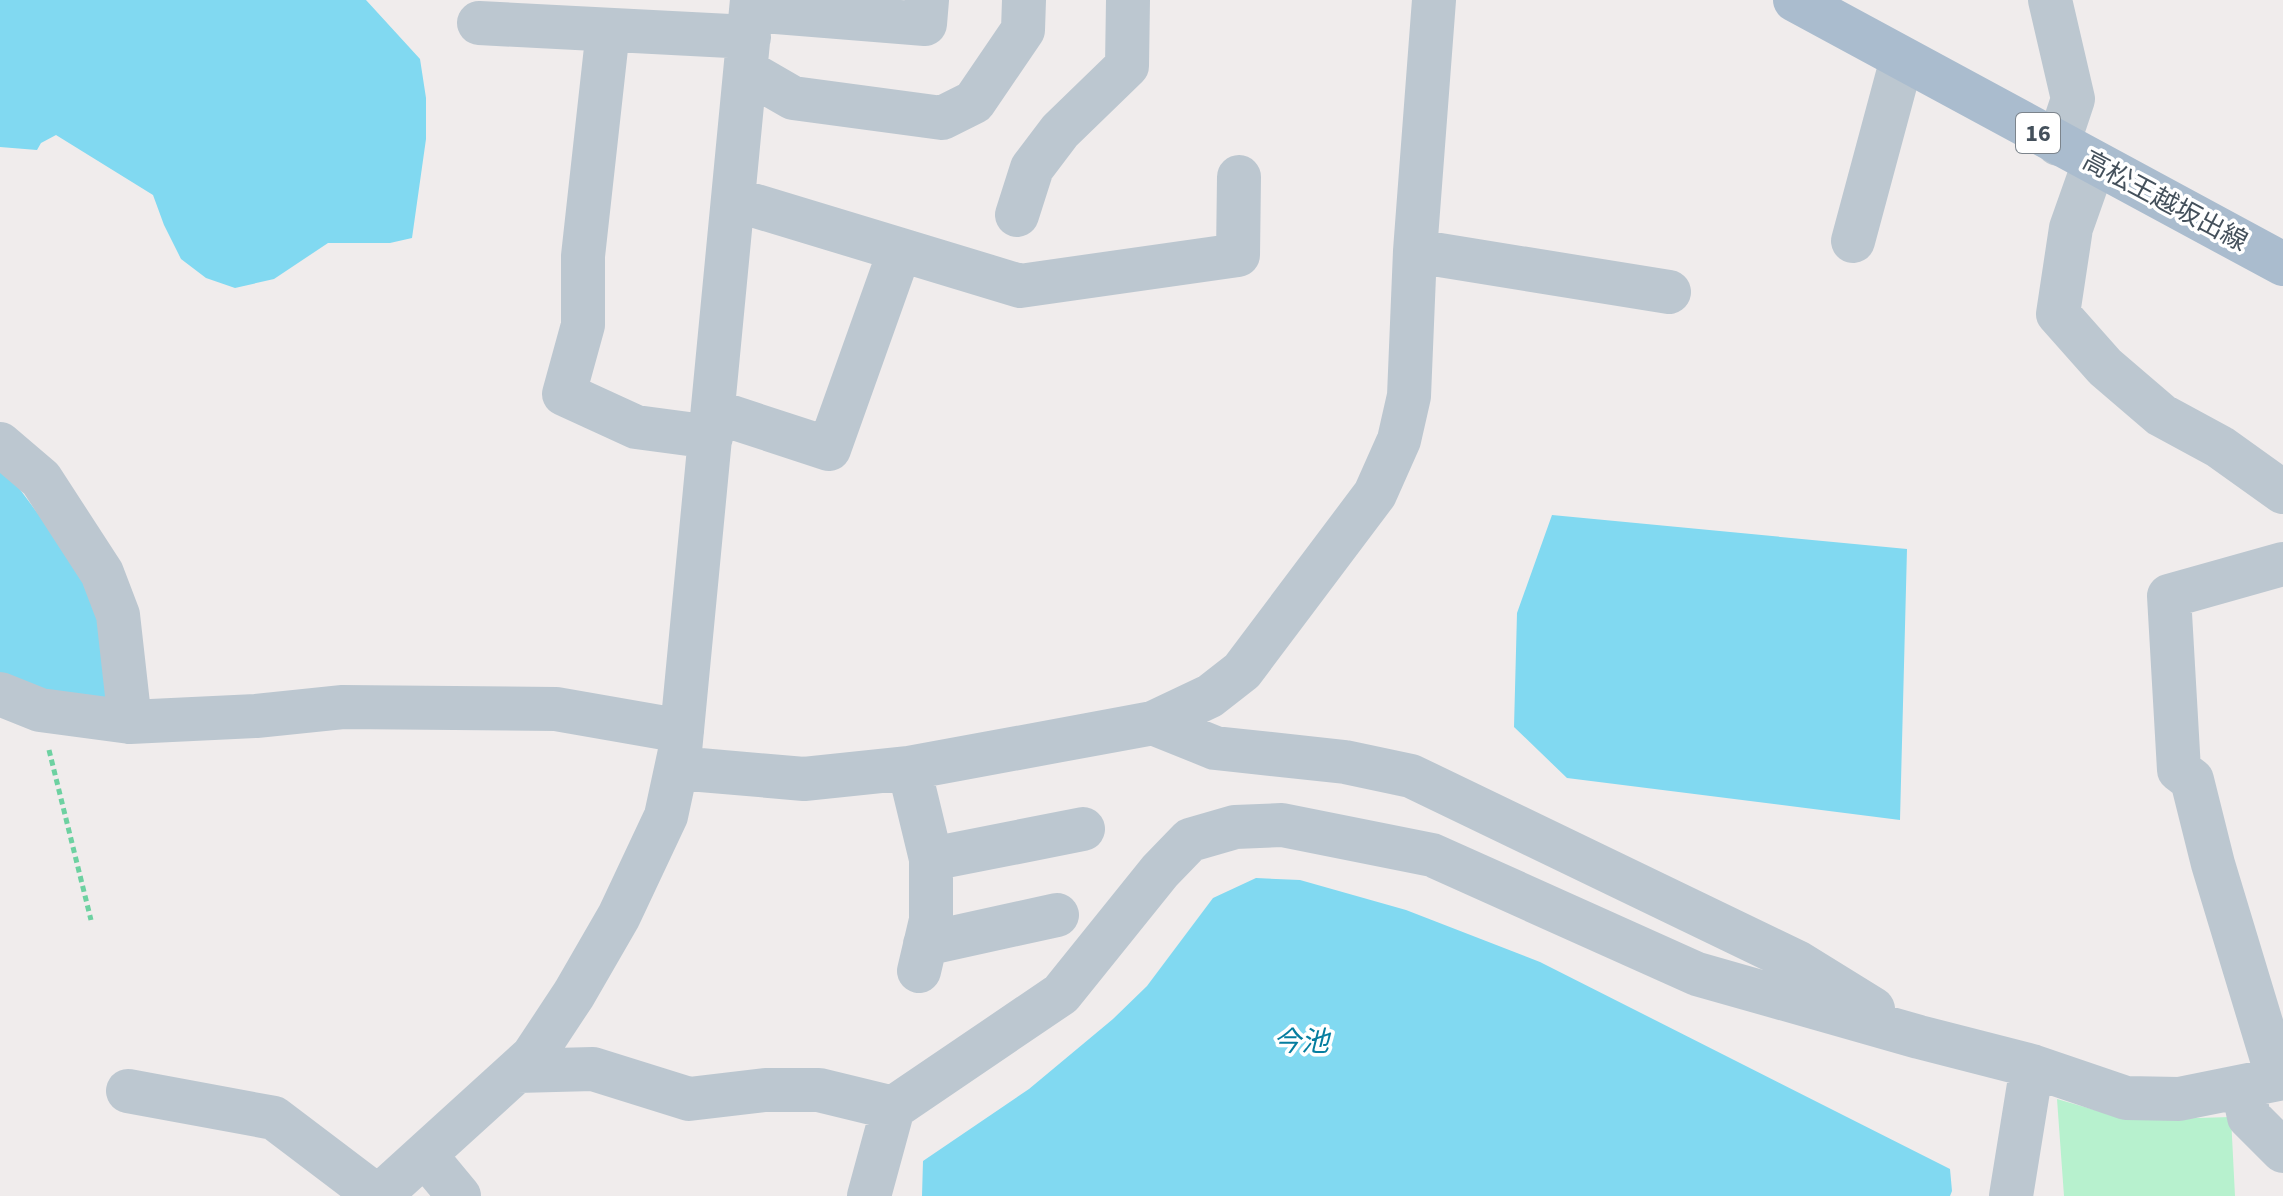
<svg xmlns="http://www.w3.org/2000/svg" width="2283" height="1196" font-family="'Source Sans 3','Noto Sans JP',sans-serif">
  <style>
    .green { fill: #b7f1ce }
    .water { fill: #81d9f1 }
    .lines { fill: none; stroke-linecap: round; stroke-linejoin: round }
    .path { stroke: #6dd1a1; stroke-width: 5; stroke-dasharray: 6 4; stroke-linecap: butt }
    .minor { stroke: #bcc7d0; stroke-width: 44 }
    .major { stroke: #aabcce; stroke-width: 44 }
    .labels { text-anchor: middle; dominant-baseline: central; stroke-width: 7; stroke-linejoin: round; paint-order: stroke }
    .shield { fill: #fff; stroke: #7c848c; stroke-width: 2 }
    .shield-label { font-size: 24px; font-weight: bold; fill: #44505b }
    .street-label { font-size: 26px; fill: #44505b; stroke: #fff }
    .water-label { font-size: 28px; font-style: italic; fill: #057d9f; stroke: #fff }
  </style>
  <rect width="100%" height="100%" fill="#f0ecec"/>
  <path class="green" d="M 2057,1099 L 2129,1120 L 2231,1117 L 2235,1196 L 2064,1196 Z"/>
  <path class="water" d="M 0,0 L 366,0 L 420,59 L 426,98 L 426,139 L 412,238 L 390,243 L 328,243 L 274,279 L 235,288 L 206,278 L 181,259 L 164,225 L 153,195 L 56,135 L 41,143 L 37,150 L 0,147 Z
    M 0,469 L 11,477 C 45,524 85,573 104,630 C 111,652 109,681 111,704 L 0,684 Z
    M 1552,515 L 1907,549 L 1900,820 L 1567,778 L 1514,727 L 1517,613 Z
    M 1256,878 L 1300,880 L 1406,910 L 1540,962 L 1950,1169 L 1952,1191 L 1950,1196 L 922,1196 L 923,1161 L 1029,1089 L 1113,1019 L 1147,986 L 1213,898 Z"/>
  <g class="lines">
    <path class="path" d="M 49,750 L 91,920"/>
    <path class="minor" d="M 2050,0 L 2073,99 L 2058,144
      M 751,10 L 925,24 L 927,0
      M 479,23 L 749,37
      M 608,30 L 583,256 L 583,325 L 564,394 L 636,427 L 711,437
      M 746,71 L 793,98 L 942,118 L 974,102 L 1023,30 L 1024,0
      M 2094,163 L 2071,228 L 2058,314 L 2105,367 L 2161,415 L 2220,447 L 2283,492
      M 733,199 L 1020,286 L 1238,255 L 1239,177
      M 1017,215 L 1032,168 L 1060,131 L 1127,66 L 1128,0
      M 1853,241 L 1902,59
      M 1415,251 L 1669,292
      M 713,411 L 829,449 L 900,250
      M 0,444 L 41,479 L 102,573 L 118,615 L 130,722
      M 0,694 L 40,710 L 130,722 L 256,716 L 343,707 L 556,709 L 682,731
      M 1153,723 L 1215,748 L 1345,762 L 1411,776 L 1797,962 L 1873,1009
      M 677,768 L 804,779 L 909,768 L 1153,723 L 1210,696 L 1242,671 L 1375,494 L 1399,440 L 1409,396 L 1415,251 L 1434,0
      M 909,768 L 931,859 L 931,920 L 919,971
      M 931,859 L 1083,829
      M 925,944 L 1057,915
      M 517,1071 L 593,1069 L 689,1099 L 765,1090 L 819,1090 L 893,1108 L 1061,994 L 1160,871 L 1190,840 L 1235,827 L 1282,825 L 1432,855 L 1697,974 L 1919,1037 L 2032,1066 L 2126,1098 L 2179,1099 L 2283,1078
      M 2278,1079 L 2213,864 L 2192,780 L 2179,770 L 2169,596 L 2283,564
      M 2243,1088 L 2249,1117 L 2283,1151
      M 128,1091 L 274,1118 L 377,1196
      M 425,1155 L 459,1196
      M 379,1196 L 533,1056 L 574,994 L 619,916 L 666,816 L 680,751 L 752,0
      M 869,1196 L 893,1108
      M 2011,1196 L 2032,1066"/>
    <path class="major" d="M 1795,0 L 2283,264"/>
  </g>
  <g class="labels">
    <rect class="shield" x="2016" y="113" width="44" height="40" rx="6"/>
    <g class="shield-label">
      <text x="2038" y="133">16</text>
    </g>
    <g class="street-label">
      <text transform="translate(2165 201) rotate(28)">高松王越坂出線</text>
    </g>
    <g class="water-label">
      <text x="1301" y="1042">今池</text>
    </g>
  </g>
</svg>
